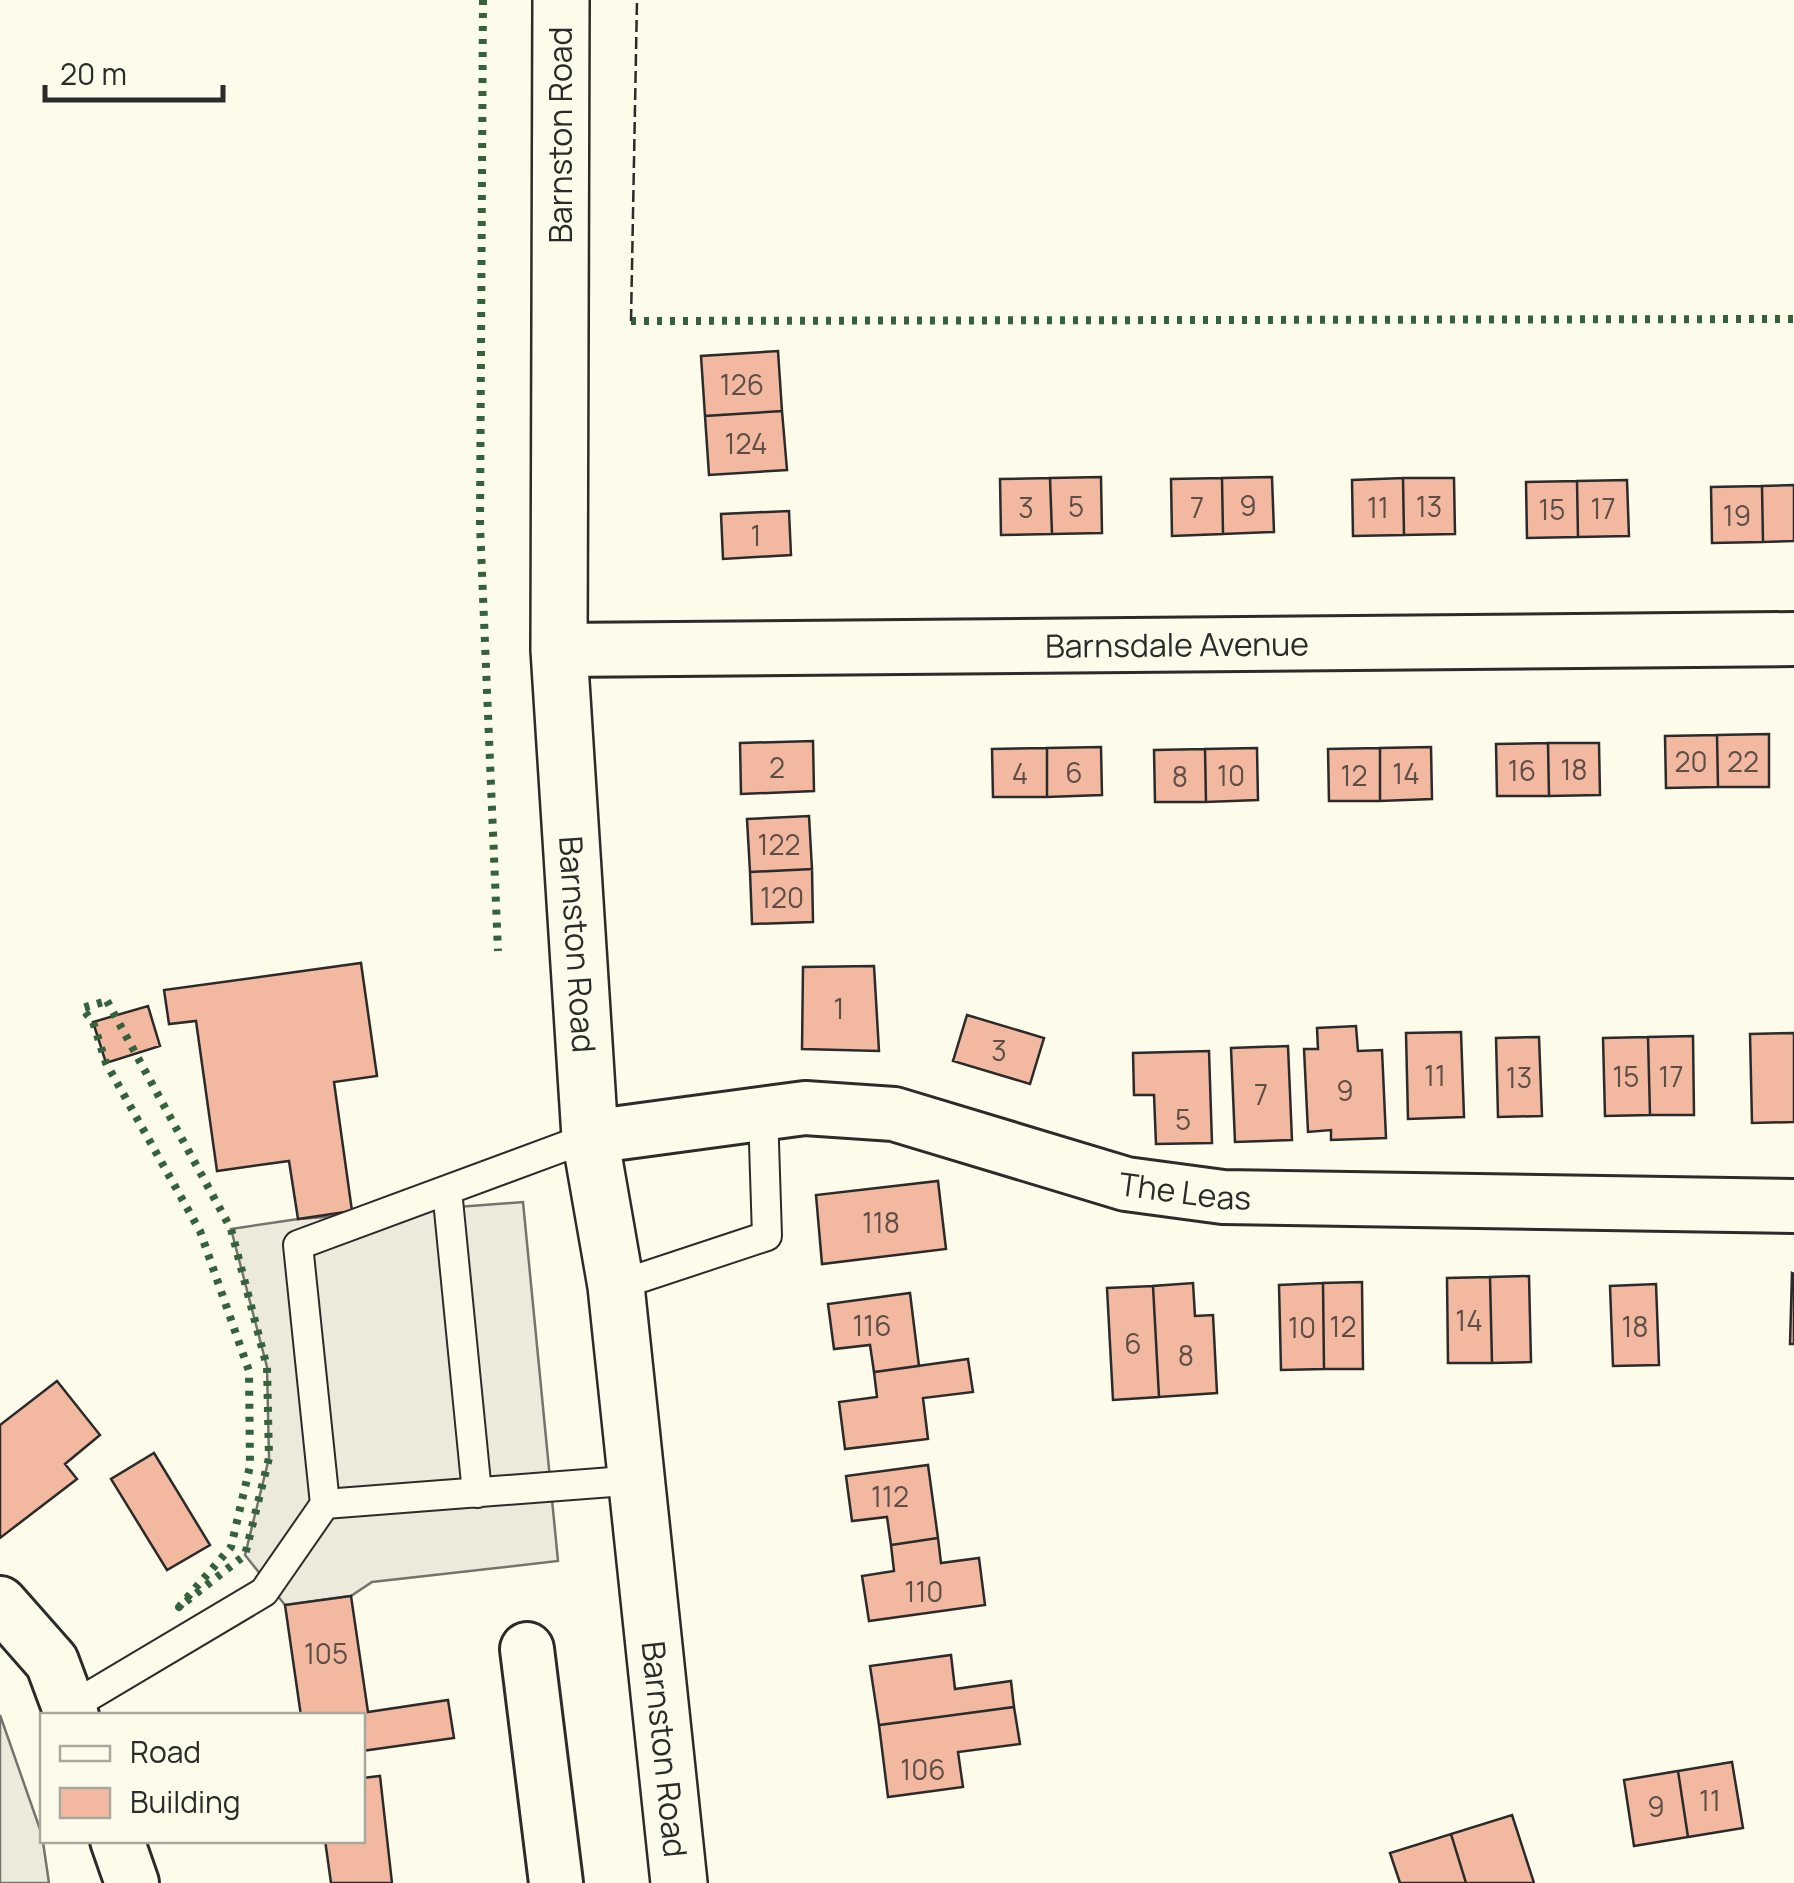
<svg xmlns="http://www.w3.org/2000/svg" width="1794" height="1883" font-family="Manrope,sans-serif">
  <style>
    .green { fill: #ecebdb; stroke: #74746e; stroke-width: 2.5 }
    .parking { fill: #eceadb; stroke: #74746e; stroke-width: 2.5 }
    .building { fill: #f2b8a0; stroke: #2b2b2b; stroke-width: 2.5 }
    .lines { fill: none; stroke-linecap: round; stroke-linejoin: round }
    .lane-casing { stroke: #2b2b2b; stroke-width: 32 }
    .street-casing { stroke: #2b2b2b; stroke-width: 58 }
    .primary-casing { stroke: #2b2b2b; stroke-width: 60 }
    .lane { stroke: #fdfbea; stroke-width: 28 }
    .street { stroke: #fdfbea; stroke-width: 52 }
    .primary { stroke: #fdfbea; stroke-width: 55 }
    .hedge { stroke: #34623c; stroke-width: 8; stroke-dasharray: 5 8; stroke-linecap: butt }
    .fence { stroke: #2b2b2b; stroke-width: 2.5; stroke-dasharray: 12 5; stroke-linecap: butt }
    .labels { text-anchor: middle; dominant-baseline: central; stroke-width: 8; stroke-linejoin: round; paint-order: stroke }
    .number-label { font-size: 28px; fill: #5d4e48 }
    .street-label { font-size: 32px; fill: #2b2b2b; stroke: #fdfbea }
  </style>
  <rect width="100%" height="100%" fill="#fdfbea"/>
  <path class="green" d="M 0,1715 L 42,1835 L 49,1883 L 0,1883 Z"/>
  <path class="parking" d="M 523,1202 L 558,1561 L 372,1582 L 351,1596 L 285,1605 L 245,1555 L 269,1458 L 267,1367 L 231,1229 L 298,1219 Z"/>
  <path class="building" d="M 778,351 L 782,411 L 705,416 L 701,356 Z
    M 782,411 L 787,470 L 709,475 L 705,416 Z
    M 1101,477 L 1102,533 L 1052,534 L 1050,478 Z
    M 1272,477 L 1274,532 L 1223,534 L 1222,478 Z
    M 1050,478 L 1052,534 L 1001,535 L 1000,479 Z
    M 1222,478 L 1223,534 L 1172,536 L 1171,479 Z
    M 1403,478 L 1454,478 L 1455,534 L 1404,535 Z
    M 1403,478 L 1404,535 L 1353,536 L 1352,480 Z
    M 1627,480 L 1629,536 L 1578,537 L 1577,481 Z
    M 1577,481 L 1578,537 L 1527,538 L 1526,482 Z
    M 1794,485 L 1794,541 L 1763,542 L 1762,486 Z
    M 1762,486 L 1763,542 L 1712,543 L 1711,487 Z
    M 789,511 L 791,555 L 723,559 L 721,514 Z
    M 1769,734 L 1769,787 L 1718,787 L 1717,735 Z
    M 1717,735 L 1718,787 L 1666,788 L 1665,736 Z
    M 813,741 L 814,791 L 741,794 L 740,743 Z
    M 1548,743 L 1599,743 L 1600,795 L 1549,796 Z
    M 1548,743 L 1549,796 L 1497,796 L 1496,744 Z
    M 1101,747 L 1102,795 L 1047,797 L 1047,748 Z
    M 1431,747 L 1432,799 L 1380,801 L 1380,748 Z
    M 1047,748 L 1047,797 L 993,797 L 992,749 Z
    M 1257,748 L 1258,800 L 1206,802 L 1205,749 Z
    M 1380,748 L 1380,801 L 1329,801 L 1328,749 Z
    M 1205,749 L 1206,802 L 1155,802 L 1154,750 Z
    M 809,816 L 812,869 L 750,872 L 747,819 Z
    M 812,869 L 813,922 L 752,924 L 750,872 Z
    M 361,963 L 377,1076 L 334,1082 L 352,1211 L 298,1219 L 289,1161 L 217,1171 L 196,1021 L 169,1024 L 164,990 Z
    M 874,966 L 879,1051 L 802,1049 L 803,967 Z
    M 148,1006 L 160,1046 L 106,1063 L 93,1022 Z
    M 967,1015 L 1044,1038 L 1030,1084 L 953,1061 Z
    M 1356,1026 L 1358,1051 L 1382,1050 L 1386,1138 L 1331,1140 L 1331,1130 L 1308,1132 L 1304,1049 L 1318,1049 L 1317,1028 Z
    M 1461,1032 L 1464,1117 L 1408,1119 L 1406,1033 Z
    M 1794,1033 L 1794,1122 L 1752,1123 L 1750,1034 Z
    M 1693,1036 L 1694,1115 L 1650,1115 L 1648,1037 Z
    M 1539,1037 L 1542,1116 L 1498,1117 L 1496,1038 Z
    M 1648,1037 L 1650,1115 L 1605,1116 L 1603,1038 Z
    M 1288,1046 L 1292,1140 L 1235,1142 L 1231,1048 Z
    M 1209,1051 L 1212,1143 L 1156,1144 L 1154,1095 L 1134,1095 L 1133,1053 Z
    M 938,1181 L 946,1249 L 822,1264 L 816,1195 Z
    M 1792,1273 L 1794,1274 L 1794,1344 L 1790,1344 Z
    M 1529,1276 L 1531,1362 L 1492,1363 L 1490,1277 Z
    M 1490,1277 L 1492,1363 L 1448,1363 L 1447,1278 Z
    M 1362,1282 L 1363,1369 L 1324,1369 L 1323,1283 Z
    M 1193,1283 L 1195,1316 L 1213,1315 L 1217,1393 L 1159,1397 L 1153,1286 Z
    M 1323,1283 L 1324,1369 L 1281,1370 L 1279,1285 Z
    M 1656,1284 L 1659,1365 L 1613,1366 L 1610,1286 Z
    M 1153,1286 L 1159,1397 L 1113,1400 L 1107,1288 Z
    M 910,1293 L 919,1366 L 874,1372 L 870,1345 L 834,1349 L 828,1304 Z
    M 968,1359 L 973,1392 L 923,1398 L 928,1439 L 845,1449 L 839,1402 L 877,1397 L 874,1372 Z
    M 57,1381 L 100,1435 L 65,1464 L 77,1479 L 0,1538 L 0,1425 Z
    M 154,1453 L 210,1545 L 167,1570 L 111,1479 Z
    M 928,1465 L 938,1538 L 891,1545 L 887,1517 L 852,1521 L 846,1476 Z
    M 938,1538 L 941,1563 L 979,1558 L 985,1605 L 869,1621 L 862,1576 L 894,1571 L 891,1545 Z
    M 351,1596 L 368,1712 L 448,1700 L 454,1738 L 362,1751 L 362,1716 L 301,1716 L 285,1605 Z
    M 951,1655 L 955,1689 L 1011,1681 L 1014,1707 L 879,1725 L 870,1666 Z
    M 1014,1707 L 1020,1744 L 958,1752 L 963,1787 L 888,1797 L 879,1725 Z
    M 1732,1762 L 1743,1828 L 1688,1837 L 1678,1771 Z
    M 1678,1771 L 1688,1837 L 1634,1846 L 1624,1780 Z
    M 380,1776 L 392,1883 L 331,1883 L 325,1840 L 362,1840 L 362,1778 Z
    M 1512,1815 L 1534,1883 L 1466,1883 L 1451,1834 Z
    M 1451,1834 L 1466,1883 L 1400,1883 L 1390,1853 Z"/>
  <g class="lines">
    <defs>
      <path id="lane" d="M 447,1190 L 477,1493
        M 616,1286 L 767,1236 L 763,1112
        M 325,1504 L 298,1245 L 590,1137
        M 69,1708 L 264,1592 L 325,1504 L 638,1480"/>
      <g id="street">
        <path id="s1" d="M 559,650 L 1794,639"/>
        <path id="s2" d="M 590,1137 L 805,1108 L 894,1114 L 1126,1184 L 1223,1197 L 1794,1206"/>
        <path d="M 0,1603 L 52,1662 L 72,1716"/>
        <path d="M 527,1649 L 556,1883"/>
        <path d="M 117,1840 L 132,1883"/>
      </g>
      <g id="primary">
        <path id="s3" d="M 561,0 L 559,650 L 590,1137 L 616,1286 L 679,1883"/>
      </g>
    </defs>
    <use href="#lane" class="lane-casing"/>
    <use href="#street" class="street-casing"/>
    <use href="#primary" class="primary-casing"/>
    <use href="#lane" class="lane"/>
    <use href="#street" class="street"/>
    <use href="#primary" class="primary"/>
    <path class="hedge" d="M 483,0 L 480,525 L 498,951
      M 631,321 L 1794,319
      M 107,1001 L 231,1229 L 267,1367 L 269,1458 L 245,1555 L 179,1607 L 231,1547 L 250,1466 L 249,1371 L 200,1231 L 106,1063 L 93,1022 L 82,1008 Z"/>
    <path class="fence" d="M 631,321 L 637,0"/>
  </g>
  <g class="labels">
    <g class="number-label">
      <text x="742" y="384">126</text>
      <text x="746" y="443">124</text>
      <text x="1248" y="505">9</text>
      <text x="1076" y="506">5</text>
      <text x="1429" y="506">13</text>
      <text x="1026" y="507">3</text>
      <text x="1197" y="507">7</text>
      <text x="1378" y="507">11</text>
      <text x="1603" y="508">17</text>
      <text x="1552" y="509">15</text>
      <text x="1737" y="515">19</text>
      <text x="756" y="535">1</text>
      <text x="1691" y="761">20</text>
      <text x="1743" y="761">22</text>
      <text x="777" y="767">2</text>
      <text x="1574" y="769">18</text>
      <text x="1522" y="770">16</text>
      <text x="1074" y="772">6</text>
      <text x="1020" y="773">4</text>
      <text x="1406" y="773">14</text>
      <text x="1231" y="775">10</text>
      <text x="1354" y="775">12</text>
      <text x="1180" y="776">8</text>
      <text x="779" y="844">122</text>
      <text x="782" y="897">120</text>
      <text x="839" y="1008">1</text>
      <text x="999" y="1050">3</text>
      <text x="1435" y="1075">11</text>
      <text x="1626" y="1076">15</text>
      <text x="1671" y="1076">17</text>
      <text x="1519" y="1077">13</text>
      <text x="1345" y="1090">9</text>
      <text x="1261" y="1094">7</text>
      <text x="1183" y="1119">5</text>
      <text x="881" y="1222">118</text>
      <text x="1469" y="1320">14</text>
      <text x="872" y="1325">116</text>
      <text x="1343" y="1326">12</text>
      <text x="1635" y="1326">18</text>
      <text x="1302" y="1327">10</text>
      <text x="1133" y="1343">6</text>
      <text x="1186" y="1355">8</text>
      <text x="890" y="1496">112</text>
      <text x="924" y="1591">110</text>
      <text x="326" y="1653">105</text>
      <text x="923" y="1769">106</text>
      <text x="1710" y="1800">11</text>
      <text x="1656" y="1806">9</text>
    </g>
    <g class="street-label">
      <text transform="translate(560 135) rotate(-90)">Barnston Road</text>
      <text stroke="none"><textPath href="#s1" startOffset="618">Barnsdale Avenue</textPath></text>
      <text stroke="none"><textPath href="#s3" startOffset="945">Barnston Road</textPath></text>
      <text stroke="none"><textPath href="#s2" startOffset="608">The Leas</textPath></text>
      <text stroke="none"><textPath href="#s3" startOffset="1755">Barnston Road</textPath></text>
    </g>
  </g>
  <rect x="40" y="1713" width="325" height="130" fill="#fdfbea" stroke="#a9a89e" stroke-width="2.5"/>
  <rect x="60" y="1746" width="50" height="15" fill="#fdfbea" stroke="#a9a89e" stroke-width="2.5"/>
  <text x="130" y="1763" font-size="30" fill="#2b2b2b">Road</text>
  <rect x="60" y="1788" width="50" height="30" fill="#f2b8a0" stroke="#a9a89e" stroke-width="2.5"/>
  <text x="130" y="1813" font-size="30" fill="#2b2b2b">Building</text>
  <path d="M45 85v15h178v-15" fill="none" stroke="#2b2b2b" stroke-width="5"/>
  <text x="60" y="85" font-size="30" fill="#2b2b2b" stroke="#fdfbea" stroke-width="8" paint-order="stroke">20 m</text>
</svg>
